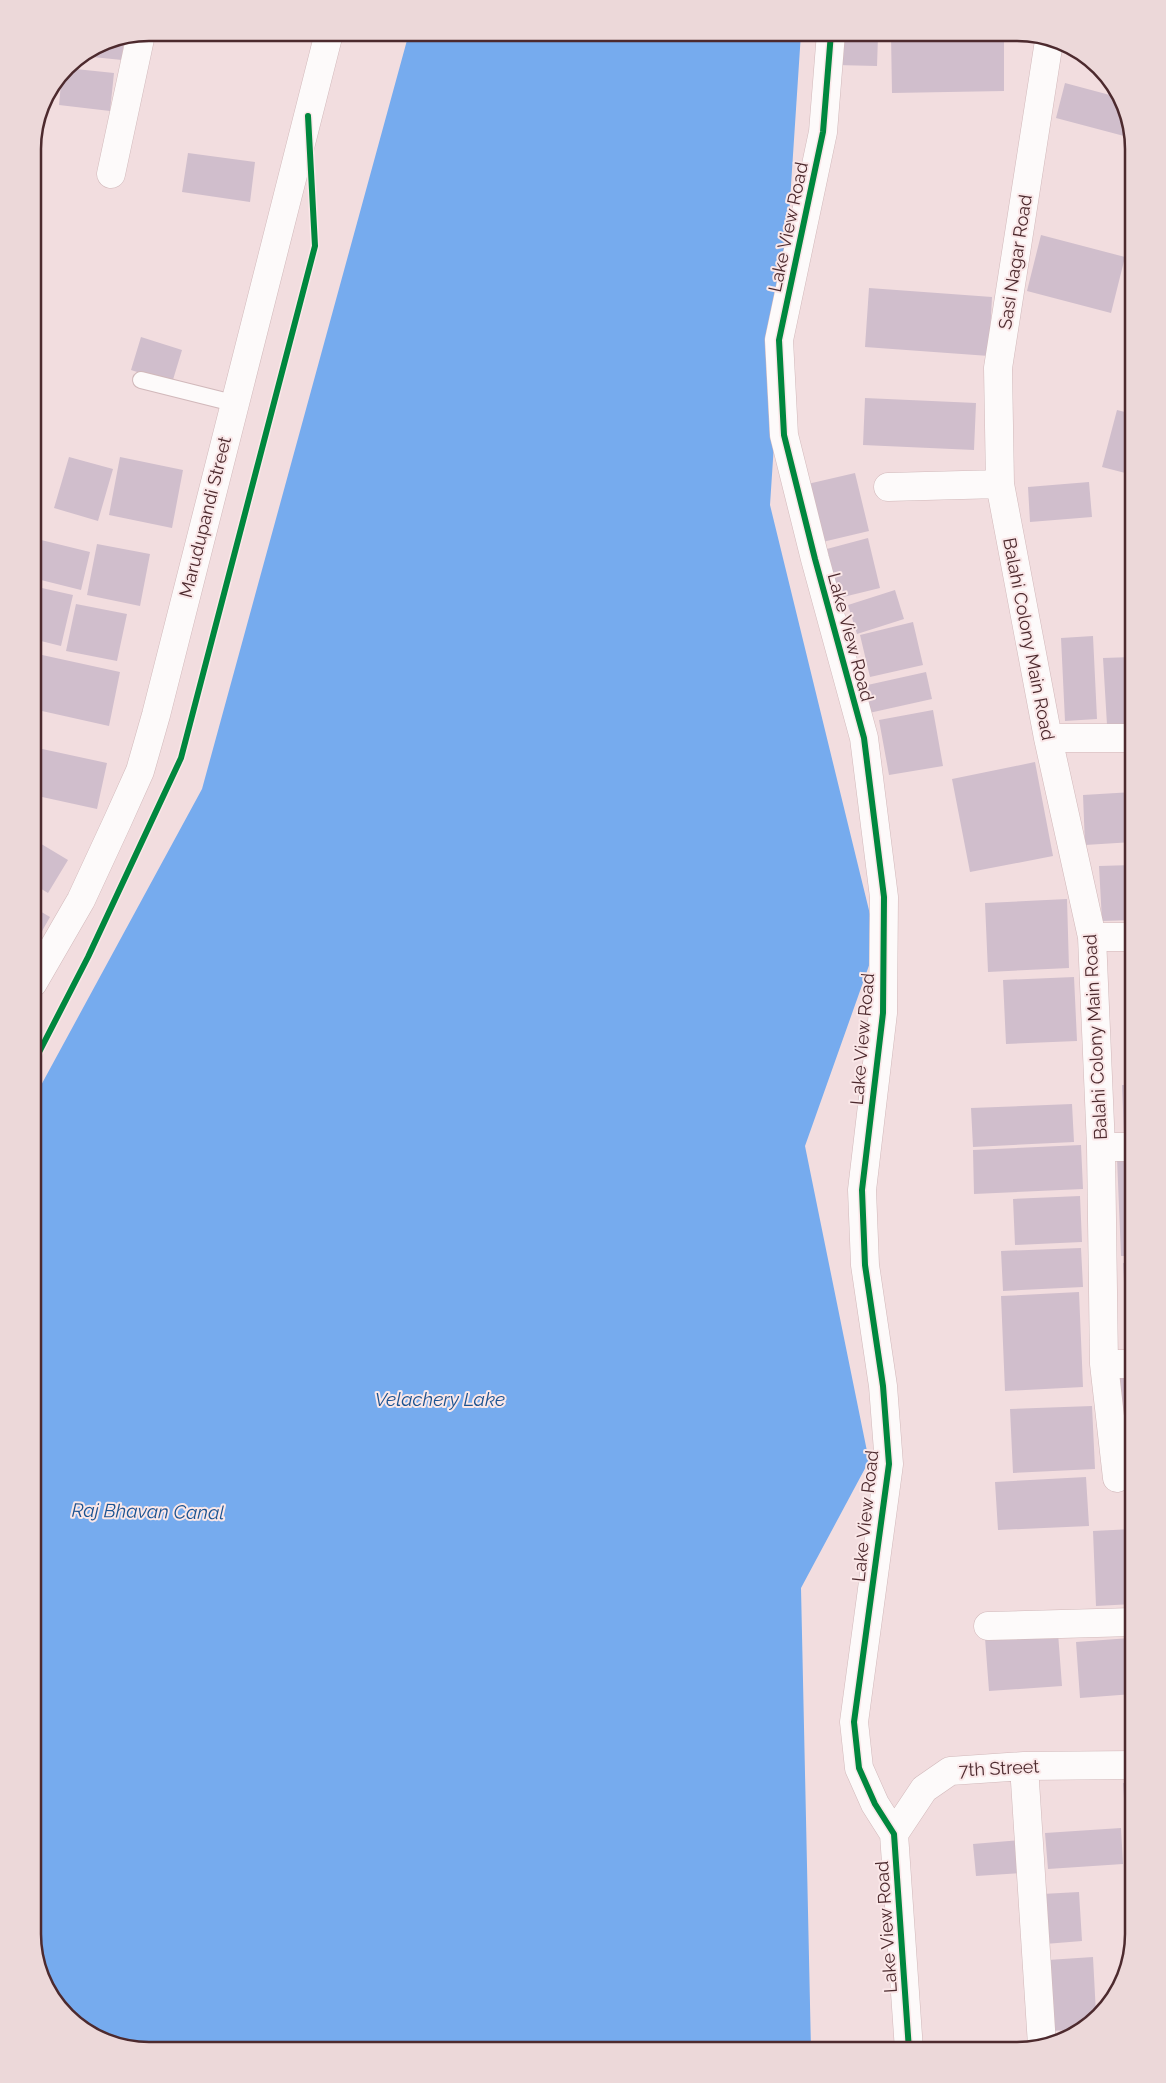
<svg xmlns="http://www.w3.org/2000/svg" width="1166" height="2083" font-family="Raleway,sans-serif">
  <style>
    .water { fill: #76abee }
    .building { fill: #d0becc }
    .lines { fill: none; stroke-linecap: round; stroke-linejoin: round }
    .service-casing { stroke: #d1b8ba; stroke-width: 18 }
    .minor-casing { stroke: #d1b8ba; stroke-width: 29 }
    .tertiary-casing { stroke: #d1b8ba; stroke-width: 29 }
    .path { stroke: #cac0c2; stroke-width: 3; stroke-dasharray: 2.5 4; stroke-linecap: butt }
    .service { stroke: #fdfafa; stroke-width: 16 }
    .minor { stroke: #fdfafa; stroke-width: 28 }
    .tertiary { stroke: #fdfafa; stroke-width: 28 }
    .cycleway-casing { stroke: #fae7e8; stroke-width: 9 }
    .cycleway { stroke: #00873e; stroke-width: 6 }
    .labels { text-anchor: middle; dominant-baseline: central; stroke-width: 4; stroke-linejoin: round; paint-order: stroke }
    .street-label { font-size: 18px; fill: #4d2a2e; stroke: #fae7e8 }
    .water-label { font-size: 19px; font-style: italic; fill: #1b5290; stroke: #fae7e8 }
    .rim { fill: none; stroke: #4d2a2e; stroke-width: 2.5 }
  </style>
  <rect width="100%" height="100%" fill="#f2dddf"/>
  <path class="water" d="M 409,33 L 801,33 L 770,505 L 877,943 L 805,1146 L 869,1461 L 801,1588 L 811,2050 L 142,2050 L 84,2031 L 44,1985 L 33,1933 L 33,1100 L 202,789 Z"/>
  <path class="building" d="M 1004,34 L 1004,91 L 892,93 L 891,35 Z
    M 836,36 L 878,36 L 877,66 L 836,65 Z
    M 124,37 L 122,60 L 83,56 L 105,41 Z
    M 66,68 L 114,73 L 110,111 L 59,105 L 62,73 Z
    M 1065,83 L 1121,98 L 1127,123 L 1124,136 L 1056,118 Z
    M 188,153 L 255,162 L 250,202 L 182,192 Z
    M 1041,235 L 1125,257 L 1111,313 L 1027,291 Z
    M 869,288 L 992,297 L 989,356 L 865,347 Z
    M 141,337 L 182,350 L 172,383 L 131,370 Z
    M 865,398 L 976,403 L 974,450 L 863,445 Z
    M 1117,410 L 1133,414 L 1133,475 L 1102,467 Z
    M 69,457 L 113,469 L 98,521 L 54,508 Z
    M 120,457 L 183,470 L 172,528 L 109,515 Z
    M 855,473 L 869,531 L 814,544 L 799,486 Z
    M 1089,482 L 1092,517 L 1030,522 L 1028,487 Z
    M 33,538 L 90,552 L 81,590 L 33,578 Z
    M 868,538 L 880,588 L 835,599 L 823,550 Z
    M 97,544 L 150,554 L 140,606 L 87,595 Z
    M 33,586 L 73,595 L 61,646 L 33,639 Z
    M 895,590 L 904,619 L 857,634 L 848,605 Z
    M 76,604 L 127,614 L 117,661 L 66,651 Z
    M 913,622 L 923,665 L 870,677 L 860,635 Z
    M 1093,636 L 1097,719 L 1065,721 L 1061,638 Z
    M 33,653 L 120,672 L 109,726 L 33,709 Z
    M 1133,657 L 1133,724 L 1107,725 L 1103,658 Z
    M 926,672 L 932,699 L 869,713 L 863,686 Z
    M 933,710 L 943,766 L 889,775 L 879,720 Z
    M 33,747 L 107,763 L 97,809 L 33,795 Z
    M 1035,762 L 1053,856 L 970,872 L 952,779 Z
    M 1133,792 L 1133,842 L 1085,845 L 1083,795 Z
    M 33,839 L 68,860 L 48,893 L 33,884 Z
    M 1133,865 L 1133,920 L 1102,921 L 1099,866 Z
    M 1067,899 L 1069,968 L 988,972 L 985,903 Z
    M 33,907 L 50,917 L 33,947 Z
    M 1074,977 L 1077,1041 L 1006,1044 L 1003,980 Z
    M 1122,1085 L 1133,1085 L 1133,1133 L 1124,1134 Z
    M 1072,1104 L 1074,1142 L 973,1147 L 971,1108 Z
    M 1081,1145 L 1083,1189 L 974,1194 L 973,1150 Z
    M 1133,1157 L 1133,1256 L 1121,1256 L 1117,1158 Z
    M 1080,1196 L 1082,1242 L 1015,1245 L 1013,1199 Z
    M 1081,1248 L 1083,1287 L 1003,1291 L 1001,1251 Z
    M 1133,1262 L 1133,1339 L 1127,1339 L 1123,1263 Z
    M 1079,1292 L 1083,1387 L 1005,1391 L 1001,1296 Z
    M 1133,1376 L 1133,1420 L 1121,1421 L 1118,1377 Z
    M 1092,1406 L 1095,1469 L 1013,1473 L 1010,1409 Z
    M 1133,1429 L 1133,1463 L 1124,1464 L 1122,1430 Z
    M 1133,1472 L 1133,1526 L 1127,1526 L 1125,1473 Z
    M 1086,1477 L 1089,1526 L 998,1530 L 995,1482 Z
    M 1133,1529 L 1133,1604 L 1096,1606 L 1093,1531 Z
    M 1058,1633 L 1062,1686 L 989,1691 L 985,1638 Z
    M 1130,1638 L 1133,1694 L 1080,1698 L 1076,1642 Z
    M 1133,1782 L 1133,1858 L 1128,1859 L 1123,1783 Z
    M 1121,1828 L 1123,1864 L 1048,1869 L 1045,1833 Z
    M 1020,1840 L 1022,1873 L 976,1876 L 973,1844 Z
    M 1079,1892 L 1082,1941 L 1045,1944 L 1042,1894 Z
    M 1093,1957 L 1096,2014 L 1078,2029 L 1053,2031 L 1048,1960 Z"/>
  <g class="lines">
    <defs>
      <path id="service" d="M 141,380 L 233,403"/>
      <path id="minor" d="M 831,33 L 823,132 L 779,340 L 784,435 L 815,559 L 864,738 L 884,897 L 883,1013 L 862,1190 L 865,1265 L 883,1386 L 889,1464 L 854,1722 L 859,1768 L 875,1804 L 894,1834 L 909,2050
        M 1049,41 L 998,368 L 1000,484 L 1048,738 L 1092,937 L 1101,1147 L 1104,1364 L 1117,1478
        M 111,174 L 141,34
        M 888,487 L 1000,484
        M 1048,738 L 1133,738
        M 1092,937 L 1133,937
        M 1101,1147 L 1133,1147
        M 1104,1364 L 1133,1364
        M 988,1626 L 1133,1622
        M 1024,1766 L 1042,2045
        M 894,1834 L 924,1789 L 950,1771 L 1024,1766 L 1133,1765"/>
      <path id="tertiary" d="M 33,983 L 81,900 L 118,820 L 140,771 L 156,715 L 329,33"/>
    </defs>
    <use href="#service" class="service-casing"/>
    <use href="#minor" class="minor-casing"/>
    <use href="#tertiary" class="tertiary-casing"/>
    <path class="path" d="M 173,776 L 181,758 L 315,246 L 314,224
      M 33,1064 L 96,940"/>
    <use href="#service" class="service"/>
    <use href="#minor" class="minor"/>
    <use href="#tertiary" class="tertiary"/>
    <defs>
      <path id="cycleway" d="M 831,33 L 823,132 L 779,340 L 784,435 L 815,559 L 864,738 L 884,897 L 883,1013 L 862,1190 L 865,1265 L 883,1386 L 889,1464 L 854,1722 L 859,1768 L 875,1804 L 894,1834 L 909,2050
        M 33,1064 L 88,957 L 181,758 L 315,246 L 308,116"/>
    </defs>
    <use href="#cycleway" class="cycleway-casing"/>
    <use href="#cycleway" class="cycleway"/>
  </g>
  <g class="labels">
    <g class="street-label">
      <text transform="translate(788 227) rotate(-78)">Lake View Road</text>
      <text transform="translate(1015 262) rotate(-81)">Sasi Nagar Road</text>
      <text transform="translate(205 517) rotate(-76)">Marudupandi Street</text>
      <text transform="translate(851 637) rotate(75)">Lake View Road</text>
      <text transform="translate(1029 639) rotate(79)">Balahi Colony Main Road</text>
      <text transform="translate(1095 1037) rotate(-93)">Balahi Colony Main Road</text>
      <text transform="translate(862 1039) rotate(-85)">Lake View Road</text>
      <text transform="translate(865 1516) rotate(-84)">Lake View Road</text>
      <text transform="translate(999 1768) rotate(-3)">7th Street</text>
      <text transform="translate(886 1927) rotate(-94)">Lake View Road</text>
    </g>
    <g class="water-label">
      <text x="440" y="1399">Velachery Lake</text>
      <text transform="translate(148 1511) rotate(1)">Raj Bhavan Canal</text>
    </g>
  </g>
  <path d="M0 0H1166V2083H0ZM149 41H1017A108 108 0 0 1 1125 149V1934A108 108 0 0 1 1017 2042H149A108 108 0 0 1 41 1934V149A108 108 0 0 1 149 41Z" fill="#ecd8d9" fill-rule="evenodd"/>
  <path class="rim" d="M149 41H1017A108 108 0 0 1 1125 149V1934A108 108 0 0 1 1017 2042H149A108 108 0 0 1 41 1934V149A108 108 0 0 1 149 41Z"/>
</svg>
